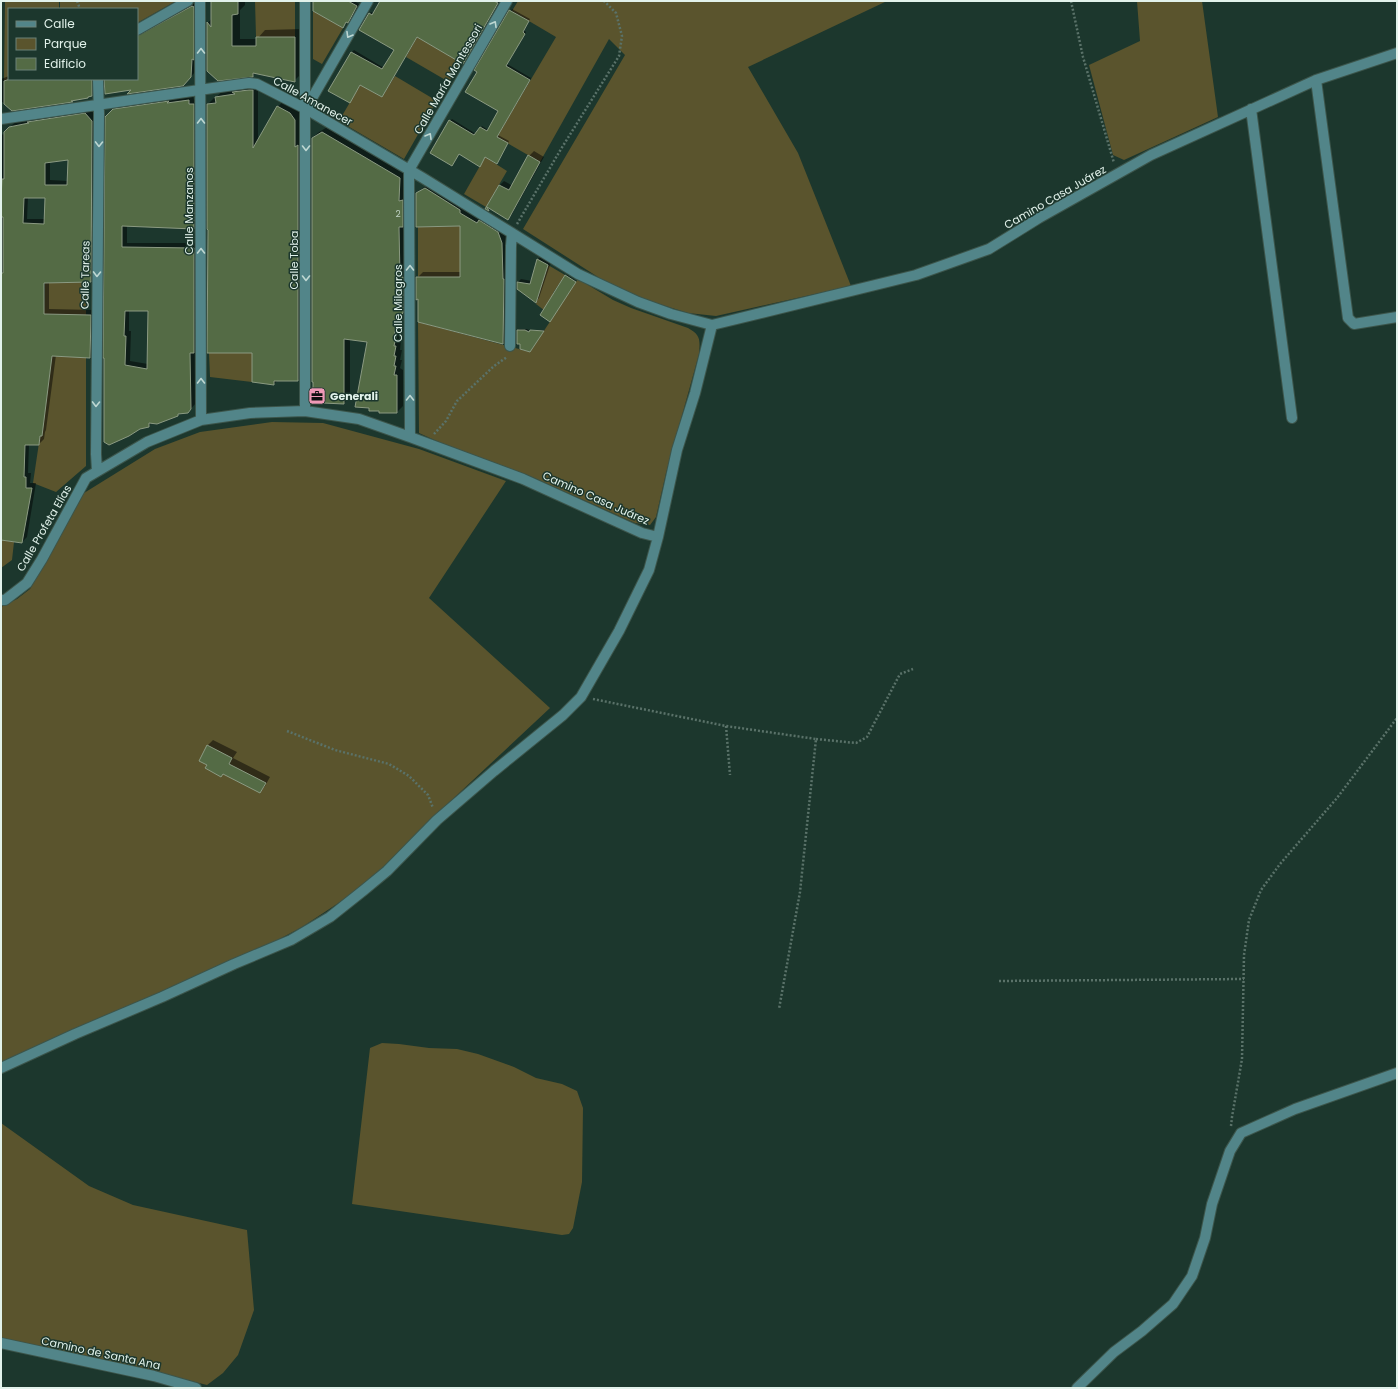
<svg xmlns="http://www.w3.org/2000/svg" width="1398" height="1389" font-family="Poppins,sans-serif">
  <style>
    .green { fill: #5a542d }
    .shadow { fill: #0007; fill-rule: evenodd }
    .building { fill: #546b45; stroke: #8b9a82; fill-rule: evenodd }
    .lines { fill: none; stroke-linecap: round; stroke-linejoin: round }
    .minor-casing { stroke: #3c554b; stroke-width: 12 }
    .path { stroke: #5a7269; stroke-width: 2.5; stroke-dasharray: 2 2; stroke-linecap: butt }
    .minor { stroke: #528589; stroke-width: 10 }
    .oneway { stroke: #bed7d2 }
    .labels { text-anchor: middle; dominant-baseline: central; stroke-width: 3; stroke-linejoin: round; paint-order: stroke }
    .number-label { font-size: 9px; fill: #bed0c2 }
    .street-label { font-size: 11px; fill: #e2f2eb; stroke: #1c372d }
    .poi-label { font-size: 11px; font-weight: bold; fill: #e2f2eb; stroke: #1c372d; text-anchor: start }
  </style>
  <rect width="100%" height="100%" fill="#1c372d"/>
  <path class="green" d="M 5,1 L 59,1 L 59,9 L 9,9 L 9,79 L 10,79 L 4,81 Z
    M 60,1 L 176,1 L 137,23 L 137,9 L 60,9 Z
    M 255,1 L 295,1 L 295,37 L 256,37 Z
    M 518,1 L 887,1 L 748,67 L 798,153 L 851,286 L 716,316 L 688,313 L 637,297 L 612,286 L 523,229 L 625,55 L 609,39 L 540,162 L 497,137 L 556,37 L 512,11 Z
    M 1137,1 L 1202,1 L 1218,117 L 1124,160 L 1113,155 L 1089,65 L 1140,41 Z
    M 313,11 L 343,28 L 322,64 L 313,59 Z
    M 417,37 L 460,62 L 449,82 L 406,57 Z
    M 395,76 L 437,101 L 404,159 L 339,121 L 360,85 L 382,97 Z
    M 485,157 L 507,171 L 486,207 L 464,194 Z
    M 460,226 L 460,277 L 418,277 L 418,227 Z
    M 548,265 L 565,275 L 553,293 L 564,300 L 578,279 L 613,300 L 631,308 L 688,328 C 701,335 700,340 699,354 L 666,473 L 656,517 L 650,525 L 635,523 L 532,477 L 441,443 L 419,433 L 418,322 L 530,352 L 553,317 L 536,304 Z
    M 86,282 L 86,315 L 44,314 L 45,283 Z
    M 209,353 L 252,353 L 252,382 L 210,377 Z
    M 52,356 L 86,357 L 86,466 L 56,492 L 33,483 L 40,436 L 42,436 Z
    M 272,422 L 323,423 L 419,449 L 506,481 L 429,598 L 550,708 L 441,810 L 379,872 L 346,898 L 302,927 L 253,953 L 1,1065 L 1,607 L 17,599 L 30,589 L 84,493 L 155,449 L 200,432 Z
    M 1,540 L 14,542 L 12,560 L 1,568 Z
    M 382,1043 L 399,1044 L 429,1048 L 457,1049 L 478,1054 L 514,1067 L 536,1078 L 562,1084 L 577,1091 L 583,1108 L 582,1182 L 573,1228 L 569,1234 L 562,1235 L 352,1204 L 370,1048 Z
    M 1,1123 L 89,1186 L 133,1205 L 247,1230 L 254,1310 L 238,1355 L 223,1373 L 207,1385 L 167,1375 L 1,1340 Z"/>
  <path class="shadow" d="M 212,1 L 245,1 L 245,5 L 240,10 L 240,39 L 257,39 L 265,30 L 302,29 L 302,73 L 294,81 L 256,72 L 253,76 L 208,71 L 208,23 L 212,18 Z
    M 314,1 L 354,1 L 359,4 L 350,20 L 343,26 Z
    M 382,1 L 499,1 L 465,61 L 418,36 L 382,96 L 361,84 L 351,100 L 330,91 L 352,52 L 354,50 L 384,68 L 395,49 L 369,14 L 371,12 L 374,14 Z
    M 197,2 L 196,71 L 183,85 L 133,89 L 105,79 L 137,79 L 137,34 L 146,31 Z
    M 512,9 L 530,19 L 523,30 L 526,32 L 507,64 L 531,78 L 498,135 L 509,141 L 498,162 L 450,121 L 452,119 L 476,134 L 482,126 L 488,130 L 500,111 L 478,71 L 476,70 Z
    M 9,76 L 9,79 L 97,79 L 96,90 L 92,95 L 74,99 L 72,101 L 13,110 L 1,101 L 1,79 Z
    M 258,85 L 258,141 L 278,107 L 283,101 L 296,108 L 301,114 L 304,375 L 298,380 L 278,380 L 274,384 L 253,352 L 208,104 L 214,98 L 216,98 L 222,91 Z
    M 193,96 L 194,100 L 198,99 L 199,223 L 194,228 L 127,225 L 127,243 L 199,243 L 199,347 L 195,350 L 196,403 L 188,412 L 180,413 L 177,415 L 152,422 L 149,426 L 139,428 L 128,435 L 106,118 L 119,105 ZM 129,310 L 149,310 L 148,364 L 130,361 L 131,331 L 129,331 Z
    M 90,109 L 97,116 L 96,276 L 91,281 L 49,282 L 49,309 L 95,310 L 95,352 L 90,357 L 56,355 L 46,430 L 45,432 L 44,439 L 39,444 L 29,444 L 28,473 L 31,473 L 30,483 L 36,483 L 27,537 L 22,542 L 1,539 L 1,133 L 3,135 L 15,122 ZM 69,159 L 68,181 L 50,180 L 50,161 ZM 28,197 L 46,197 L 45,219 L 27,219 Z
    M 329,126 L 406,172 L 409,306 L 403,312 L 399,331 L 401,331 L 399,340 L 401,340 L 400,350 L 402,350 L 400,360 L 402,360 L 400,368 L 403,370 L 403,406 L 397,412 L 369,341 L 350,338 L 350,397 L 344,403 L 312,138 L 319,132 Z
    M 534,151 L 544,157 L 512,214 L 508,218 L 491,208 L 489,210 L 486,208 L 500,185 L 504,181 L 513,186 L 529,156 Z
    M 432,183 L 485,215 L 508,237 L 509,337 L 503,343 L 419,322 L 419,296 L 417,278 L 423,272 L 461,272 L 461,225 L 417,194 L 423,188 Z
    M 542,256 L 551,262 L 539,298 L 536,301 L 518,288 L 518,282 L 521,279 L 532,281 L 538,259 Z
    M 567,275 L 576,281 L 551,319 L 566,276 Z
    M 519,329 L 527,329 L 530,331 L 532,330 L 544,330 L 532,349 L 521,343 L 518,331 Z
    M 213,740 L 237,752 L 233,758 L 270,777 L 265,786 L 260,792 L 200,761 L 208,745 Z"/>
  <path class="building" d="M 211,1 L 238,1 L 238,14 L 232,15 L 232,46 L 256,46 L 256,37 L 295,37 L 295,82 L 253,73 L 253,77 L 218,81 L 207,71 L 207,22 L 211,27 Z
    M 313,1 L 348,1 L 357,6 L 348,23 L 346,22 L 343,28 L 313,11 Z
    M 380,1 L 494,1 L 498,3 L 463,64 L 417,37 L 382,97 L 360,85 L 350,103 L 328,91 L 351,52 L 382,69 L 394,50 L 359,30 L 369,13 L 372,15 Z
    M 192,6 L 194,7 L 194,60 L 192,59 L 191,77 L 183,86 L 127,94 L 131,90 L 105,94 L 104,79 L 137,79 L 137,36 Z
    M 509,10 L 529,21 L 523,32 L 525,34 L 506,66 L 530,80 L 497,137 L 508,143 L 497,164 L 485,157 L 480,167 L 459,154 L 452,166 L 430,153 L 449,120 L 474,135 L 480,127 L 487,131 L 498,111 L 465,92 L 477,72 L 474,70 Z
    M 10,79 L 92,79 L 92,96 L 88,97 L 88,98 L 71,101 L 73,102 L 12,111 L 4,104 L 4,81 Z
    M 249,90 L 253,90 L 253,148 L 277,106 L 290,113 L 295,120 L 295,147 L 298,145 L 298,381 L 274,381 L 274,385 L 252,382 L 252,353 L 207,353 L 208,230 L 207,229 L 207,104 L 216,103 L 215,97 L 235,94 L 232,92 Z
    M 189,100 L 189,104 L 194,104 L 194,229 L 122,226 L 122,247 L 194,248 L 194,353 L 190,353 L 191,409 L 188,413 L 178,414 L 178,416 L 157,424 L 149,423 L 149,427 L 140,429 L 129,436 L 109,445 L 104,442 L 104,358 L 103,358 L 105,117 L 113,109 L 169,101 L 167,103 ZM 125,311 L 148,311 L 147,369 L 125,365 L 126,336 L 124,336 Z
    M 85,113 L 92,121 L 91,282 L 44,283 L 44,314 L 91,315 L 90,358 L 52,356 L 42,436 L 40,436 L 39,445 L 25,445 L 24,477 L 26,477 L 26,488 L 32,488 L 22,543 L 1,540 L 1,273 L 3,273 L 3,217 L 1,217 L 1,199 L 2,179 L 4,179 L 4,132 L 9,127 L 29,123 L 27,122 ZM 68,160 L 67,185 L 45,185 L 45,163 ZM 24,198 L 45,198 L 44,224 L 23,223 Z
    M 322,132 L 400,178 L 399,201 L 403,200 L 403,227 L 399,227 L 400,277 L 403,277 L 403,313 L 397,319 L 394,337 L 396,337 L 394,346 L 396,346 L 394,356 L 396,356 L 394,366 L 396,366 L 394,375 L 397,375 L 397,413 L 379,413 L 379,411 L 369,411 L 369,408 L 355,407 L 367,342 L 344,339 L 344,404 L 323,403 L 316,402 L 313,398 L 313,382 L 312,382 L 312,138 Z
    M 528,155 L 540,162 L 508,220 L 487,207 L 489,211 L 485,209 L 499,185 L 509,190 Z
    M 425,188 L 460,210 L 460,213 L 477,223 L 479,220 L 498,232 L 502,243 L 503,279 L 504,279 L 503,344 L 418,322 L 418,299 L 416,300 L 416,277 L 460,277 L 460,226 L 416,227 L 416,193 Z
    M 537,259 L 548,265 L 536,303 L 517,289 L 517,282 L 530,284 Z
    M 565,275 L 576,282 L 550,322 L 540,315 Z
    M 517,330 L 525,330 L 529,332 L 530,330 L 544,331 L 530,352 L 520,349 L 520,344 L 517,344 Z
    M 207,745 L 232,758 L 229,764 L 266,783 L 260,793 L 223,774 L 221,777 L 205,768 L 207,765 L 199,761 Z"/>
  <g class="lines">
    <defs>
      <path id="minor" d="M 200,1 L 201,420
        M 305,1 L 305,411
        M 137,30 L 188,1
        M 1316,80 L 1348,318 L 1354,324 L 1397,317
        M 307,107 L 368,1
        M 1251,109 L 1292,418
        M 1,119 L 213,88 L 249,83 L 257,84 L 306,109 L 423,178 L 578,274 L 638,302 L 671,314 L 712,325
        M 510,346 L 511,246 L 512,233
        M 410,437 L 409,170 L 507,1
        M 97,471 L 96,454 L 99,114 L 98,79
        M 1,600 L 5,600 L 27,583 L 42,559 L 86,478 L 147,442 L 201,420 L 250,413 L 305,411 L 359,419 L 410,437 L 523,479 L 642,533 L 658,537 L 677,450 L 695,393 L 712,325 L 916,275 L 989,249 L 1039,218 L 1151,155 L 1316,80 L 1397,53
        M 1,1068 L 75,1034 L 162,997 L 234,964 L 291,940 L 330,917 L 364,890 L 387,871 L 437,820 L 494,771 L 563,715 L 581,697 L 619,631 L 649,570 L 658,537
        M 1,1343 L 154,1376 L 196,1388
        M 1077,1388 L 1114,1352 L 1142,1331 L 1173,1304 L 1192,1276 L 1205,1238 L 1212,1204 L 1230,1151 L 1241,1133 L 1295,1109 L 1397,1073"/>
    </defs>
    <use href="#minor" class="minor-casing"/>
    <path class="path" d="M 77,1 L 80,9
      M 1071,1 L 1083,57 L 1114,163
      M 517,224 L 561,149 L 619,56 L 622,36 L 616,13 L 604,1
      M 434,434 L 446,421 L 457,401 L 494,366 L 507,357
      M 593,699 L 726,726 L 816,739 L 800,892 L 779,1009
      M 726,726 L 730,775
      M 287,731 L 335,750 L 389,764 L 409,776 L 428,795 L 433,808
      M 816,739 L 856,743 L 867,737 L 900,674 L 913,669
      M 999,981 L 1244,979
      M 1231,1126 L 1232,1117 L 1242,1059 L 1244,955 L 1249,920 L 1261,890 L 1280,864 L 1337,798 L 1397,718"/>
    <use href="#minor" class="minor"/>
  </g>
  <defs><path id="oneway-chevron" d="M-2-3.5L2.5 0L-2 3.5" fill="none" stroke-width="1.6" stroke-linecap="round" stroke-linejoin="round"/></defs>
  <g class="oneway">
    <use href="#oneway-chevron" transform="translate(494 24) rotate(-60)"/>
    <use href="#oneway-chevron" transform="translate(349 35) rotate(120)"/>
    <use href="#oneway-chevron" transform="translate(201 51) rotate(-90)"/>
    <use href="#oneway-chevron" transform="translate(201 121) rotate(-90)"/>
    <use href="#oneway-chevron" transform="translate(429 136) rotate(-60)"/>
    <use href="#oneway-chevron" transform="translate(99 144) rotate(91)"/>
    <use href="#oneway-chevron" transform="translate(306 148) rotate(90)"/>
    <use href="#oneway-chevron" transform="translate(201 251) rotate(-90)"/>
    <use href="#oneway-chevron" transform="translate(410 268) rotate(-90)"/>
    <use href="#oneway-chevron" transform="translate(97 274) rotate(91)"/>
    <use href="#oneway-chevron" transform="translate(306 278) rotate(90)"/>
    <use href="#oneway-chevron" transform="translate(201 381) rotate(-90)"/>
    <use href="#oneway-chevron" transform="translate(410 398) rotate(-90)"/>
    <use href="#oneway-chevron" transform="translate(96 404) rotate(91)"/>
  </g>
  <defs>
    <symbol id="office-square" viewBox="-11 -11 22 22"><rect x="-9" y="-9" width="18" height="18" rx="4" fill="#f09ab7" stroke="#1c372d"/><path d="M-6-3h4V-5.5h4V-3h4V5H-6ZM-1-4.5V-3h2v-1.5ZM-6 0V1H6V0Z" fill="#111"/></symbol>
  </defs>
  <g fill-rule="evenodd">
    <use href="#office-square" x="307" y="386" width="20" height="20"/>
  </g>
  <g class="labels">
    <g class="number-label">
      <text x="398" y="214">2</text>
    </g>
    <g class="street-label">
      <text transform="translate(448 79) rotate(-60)">Calle María Montessori</text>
      <text transform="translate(313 101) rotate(29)">Calle Amanecer</text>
      <text transform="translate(1055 197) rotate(-30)">Camino Casa Juárez</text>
      <text transform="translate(189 211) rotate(-90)">Calle Manzanos</text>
      <text transform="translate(294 260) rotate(-90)">Calle Toba</text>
      <text transform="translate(85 275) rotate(-89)">Calle Tareas</text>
      <text transform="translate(398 303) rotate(-90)">Calle Milagros</text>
      <text transform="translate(596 498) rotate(24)">Camino Casa Juárez</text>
      <text transform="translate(44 528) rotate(-60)">Calle Profeta Elías</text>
      <text transform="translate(101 1353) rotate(12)">Camino de Santa Ana</text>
    </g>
    <g class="poi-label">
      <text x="330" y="396">Generali</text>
    </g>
  </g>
  <rect width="1398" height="1389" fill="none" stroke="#e2f2eb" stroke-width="4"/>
  <rect x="8" y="8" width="130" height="72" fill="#1c372d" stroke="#6b8279"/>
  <rect x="16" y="21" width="20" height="6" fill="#528589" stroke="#6b8279"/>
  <text x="44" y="28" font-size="12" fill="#e2f2eb">Calle</text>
  <rect x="16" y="38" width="20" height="12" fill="#5a542d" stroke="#6b8279"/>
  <text x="44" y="48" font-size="12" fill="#e2f2eb">Parque</text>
  <rect x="16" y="58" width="20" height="12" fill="#546b45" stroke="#6b8279"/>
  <text x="44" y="68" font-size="12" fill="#e2f2eb">Edificio</text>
</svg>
